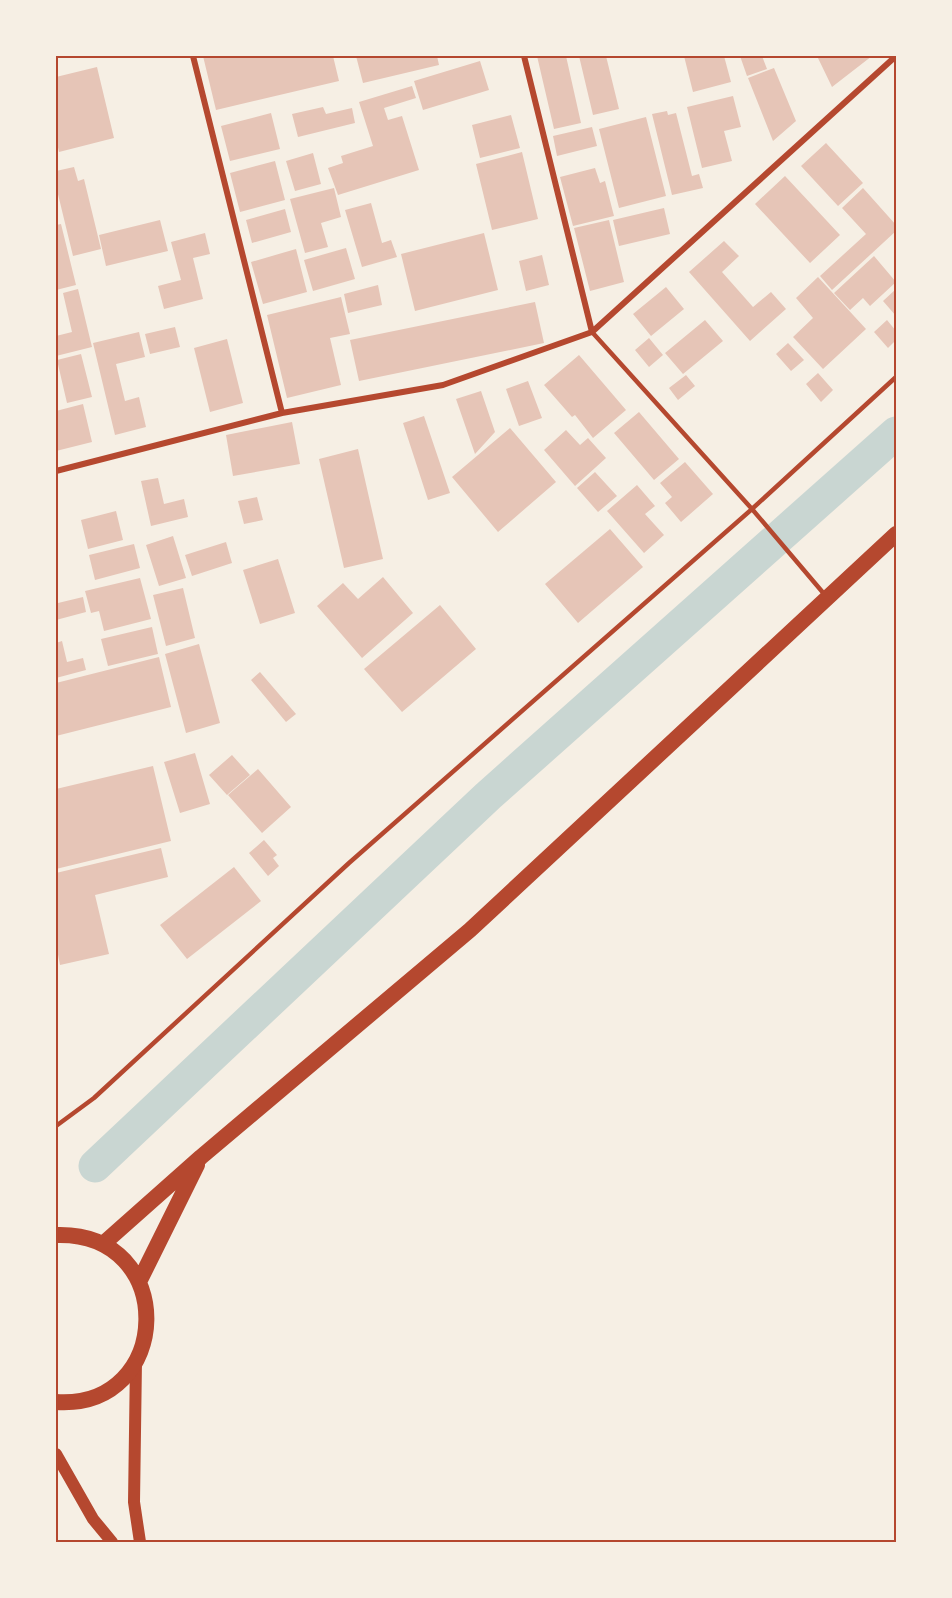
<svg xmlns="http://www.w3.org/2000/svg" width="952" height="1598" font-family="Roboto,sans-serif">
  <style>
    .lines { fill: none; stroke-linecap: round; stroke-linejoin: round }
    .canal { stroke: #c9d6d2; stroke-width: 33 }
    .building { fill: #e6c5b7 }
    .service { stroke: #b5482f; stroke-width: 4.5 }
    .minor { stroke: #b5482f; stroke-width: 6 }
    .secondary { stroke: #b5482f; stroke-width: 12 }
    .trunk { stroke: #b5482f; stroke-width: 16 }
    .neatline { fill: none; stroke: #b5482f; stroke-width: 2 }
  </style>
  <rect width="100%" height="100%" fill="#f6efe4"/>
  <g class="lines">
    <path class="canal" d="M 95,1166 L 488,796 L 896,433"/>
  </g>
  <path class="building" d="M 203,56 L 333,56 L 339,81 L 216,110 Z
    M 356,56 L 437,56 L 439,65 L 363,83 Z
    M 537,56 L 566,56 L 581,123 L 554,129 Z
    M 579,56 L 606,56 L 619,109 L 593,115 Z
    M 684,56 L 724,56 L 731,82 L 693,92 Z
    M 740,56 L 762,56 L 767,69 L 747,76 Z
    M 817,56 L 872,56 L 832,87 Z
    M 480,61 L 489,90 L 423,110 L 414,81 Z
    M 97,67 L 114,138 L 59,152 L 56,138 L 56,77 Z
    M 774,68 L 796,121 L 773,141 L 748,78 Z
    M 412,86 L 416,98 L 384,108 L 388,120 L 402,116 L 419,170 L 338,195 L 328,168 L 343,163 L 341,156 L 373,146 L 359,102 Z
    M 733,96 L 741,127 L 724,131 L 732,161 L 702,168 L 687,107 Z
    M 323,107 L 326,114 L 352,108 L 355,123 L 298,137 L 292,114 Z
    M 667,111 L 668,115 L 676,113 L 692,176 L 699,174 L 703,188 L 672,195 L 652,114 Z
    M 271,113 L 280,149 L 230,161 L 221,126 Z
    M 511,115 L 520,148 L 480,158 L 472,125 Z
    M 646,117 L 666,196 L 619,208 L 599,129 Z
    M 592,127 L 597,146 L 557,156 L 553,136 Z
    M 826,143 L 863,183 L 838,206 L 801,166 Z
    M 522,152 L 538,219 L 492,230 L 476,164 Z
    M 313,153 L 321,184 L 295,191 L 286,161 Z
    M 275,161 L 285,200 L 240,212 L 230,173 Z
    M 74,167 L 78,181 L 84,179 L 101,249 L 73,256 L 56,186 L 56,171 Z
    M 595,168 L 600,183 L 605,181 L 614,216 L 573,226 L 560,177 Z
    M 785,176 L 840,235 L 810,263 L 755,204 Z
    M 334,188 L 341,217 L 321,223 L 328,247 L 305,253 L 290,199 Z
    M 863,188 L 896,225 L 896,231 L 832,290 L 820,276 L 866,234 L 842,208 Z
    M 371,203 L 382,243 L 391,240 L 397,257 L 362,267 L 345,210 Z
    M 664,208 L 670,234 L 619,246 L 613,220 Z
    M 285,209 L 291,232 L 252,243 L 246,220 Z
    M 160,220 L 168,251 L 106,266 L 99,235 Z
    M 609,220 L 624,282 L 590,291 L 574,228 Z
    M 61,224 L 76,285 L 56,290 L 56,225 Z
    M 205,233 L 210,254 L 193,258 L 203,299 L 164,309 L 158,286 L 181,280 L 171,242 Z
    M 484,233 L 498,290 L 415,311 L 401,254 Z
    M 724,241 L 739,256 L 722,272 L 753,307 L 771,292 L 786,309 L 750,341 L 689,272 Z
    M 346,248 L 355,279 L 313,291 L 304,260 Z
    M 296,249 L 307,292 L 263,304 L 251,262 Z
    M 542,255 L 549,285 L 526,291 L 519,261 Z
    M 874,256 L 896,282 L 870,306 L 863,298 L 850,310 L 834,293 Z
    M 818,277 L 866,329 L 823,369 L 793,337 L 813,318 L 796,298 Z
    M 378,285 L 382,305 L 348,313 L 344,294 Z
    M 666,287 L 684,309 L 651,336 L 633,314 Z
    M 78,289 L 92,347 L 56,356 L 56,336 L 72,332 L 63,293 Z
    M 896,289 L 896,316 L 883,301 Z
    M 341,297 L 350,334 L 330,338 L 341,385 L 287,398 L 267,315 Z
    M 535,302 L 544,343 L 359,381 L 350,340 Z
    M 705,320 L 723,341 L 683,374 L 665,353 Z
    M 887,320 L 896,331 L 896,340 L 888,348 L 874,332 Z
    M 175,327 L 180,347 L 150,354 L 145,334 Z
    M 139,332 L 145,357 L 116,364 L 125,401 L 139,397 L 146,427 L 115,435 L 93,343 Z
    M 649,338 L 663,355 L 649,367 L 635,350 Z
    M 227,339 L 243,403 L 210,412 L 194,348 Z
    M 788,343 L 804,360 L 791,371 L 776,354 Z
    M 81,354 L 92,397 L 67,403 L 57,360 Z
    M 579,355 L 626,410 L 593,438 L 575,415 L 572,417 L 544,385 Z
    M 818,373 L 833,390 L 821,402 L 806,384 Z
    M 686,375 L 695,386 L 678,400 L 669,388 Z
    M 528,381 L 542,418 L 519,426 L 506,389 Z
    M 481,391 L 495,432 L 475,454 L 456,399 Z
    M 83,404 L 92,442 L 56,451 L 56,411 Z
    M 639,412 L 679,459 L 654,480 L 614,433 Z
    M 424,416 L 450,493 L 428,500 L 403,423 Z
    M 292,422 L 300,464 L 233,476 L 226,435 Z
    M 510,428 L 556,482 L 498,532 L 452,477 Z
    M 566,430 L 580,445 L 588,438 L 606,458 L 575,486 L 544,450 Z
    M 358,449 L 383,559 L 344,568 L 319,459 Z
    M 685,462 L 713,494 L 681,522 L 665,503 L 672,497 L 660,483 Z
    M 595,472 L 617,496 L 598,512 L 577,488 Z
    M 158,478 L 164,504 L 184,499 L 188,517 L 151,526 L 141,481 Z
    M 637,485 L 655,506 L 645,514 L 664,535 L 644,553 L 607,511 Z
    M 257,497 L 263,520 L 244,524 L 238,501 Z
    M 116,511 L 123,540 L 88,549 L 81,520 Z
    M 610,529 L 643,567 L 578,623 L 545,584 Z
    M 173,536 L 186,578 L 159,586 L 146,545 Z
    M 226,542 L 232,563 L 192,576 L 185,555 Z
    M 134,544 L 140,568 L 95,580 L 89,555 Z
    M 278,559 L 295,613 L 260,624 L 243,570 Z
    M 383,577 L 413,613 L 362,658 L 317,606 L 343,583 L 358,599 Z
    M 140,578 L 151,619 L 104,631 L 99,611 L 91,613 L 85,591 Z
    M 183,588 L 195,638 L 166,646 L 153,595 Z
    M 83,597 L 86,612 L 56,620 L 56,598 L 58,603 Z
    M 440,605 L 476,649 L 402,712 L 364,669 Z
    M 152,627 L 158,654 L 108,666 L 101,639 Z
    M 62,641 L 67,662 L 83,658 L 86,670 L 56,678 L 56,643 Z
    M 199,644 L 220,723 L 186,733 L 165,654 Z
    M 159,657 L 171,707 L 56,736 L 56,683 Z
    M 260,672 L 296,714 L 286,722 L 251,680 Z
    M 195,753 L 210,804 L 180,813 L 164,762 Z
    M 232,755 L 250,775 L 227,795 L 209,775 Z
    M 153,766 L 171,841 L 56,869 L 56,789 Z
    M 258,769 L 291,807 L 262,833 L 228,795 Z
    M 264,840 L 277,855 L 273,858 L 279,866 L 268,876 L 249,853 Z
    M 161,848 L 168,877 L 95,895 L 109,954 L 60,965 L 56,944 L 56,873 Z
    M 234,867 L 261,901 L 187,959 L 160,925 Z"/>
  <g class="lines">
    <path class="service" d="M 592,332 L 752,509 L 825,595
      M 56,1126 L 94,1098 L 349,863 L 752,509 L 896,377"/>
    <path class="minor" d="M 193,56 L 282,413
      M 524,56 L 592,332
      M 56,471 L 282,413 L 443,385 L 592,332 L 896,56"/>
    <path class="secondary" d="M 136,1361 L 134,1502 L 140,1542
      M 56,1454 L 93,1519 L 112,1542"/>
    <path class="trunk" d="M 56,1235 C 179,1231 174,1410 56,1402
      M 103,1244 L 201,1157 L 470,930 L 896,534
      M 139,1282 L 197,1165"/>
  </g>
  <rect width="952" height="1598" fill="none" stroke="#f6efe4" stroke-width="114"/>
  <rect x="57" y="57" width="838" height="1484" class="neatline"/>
</svg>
